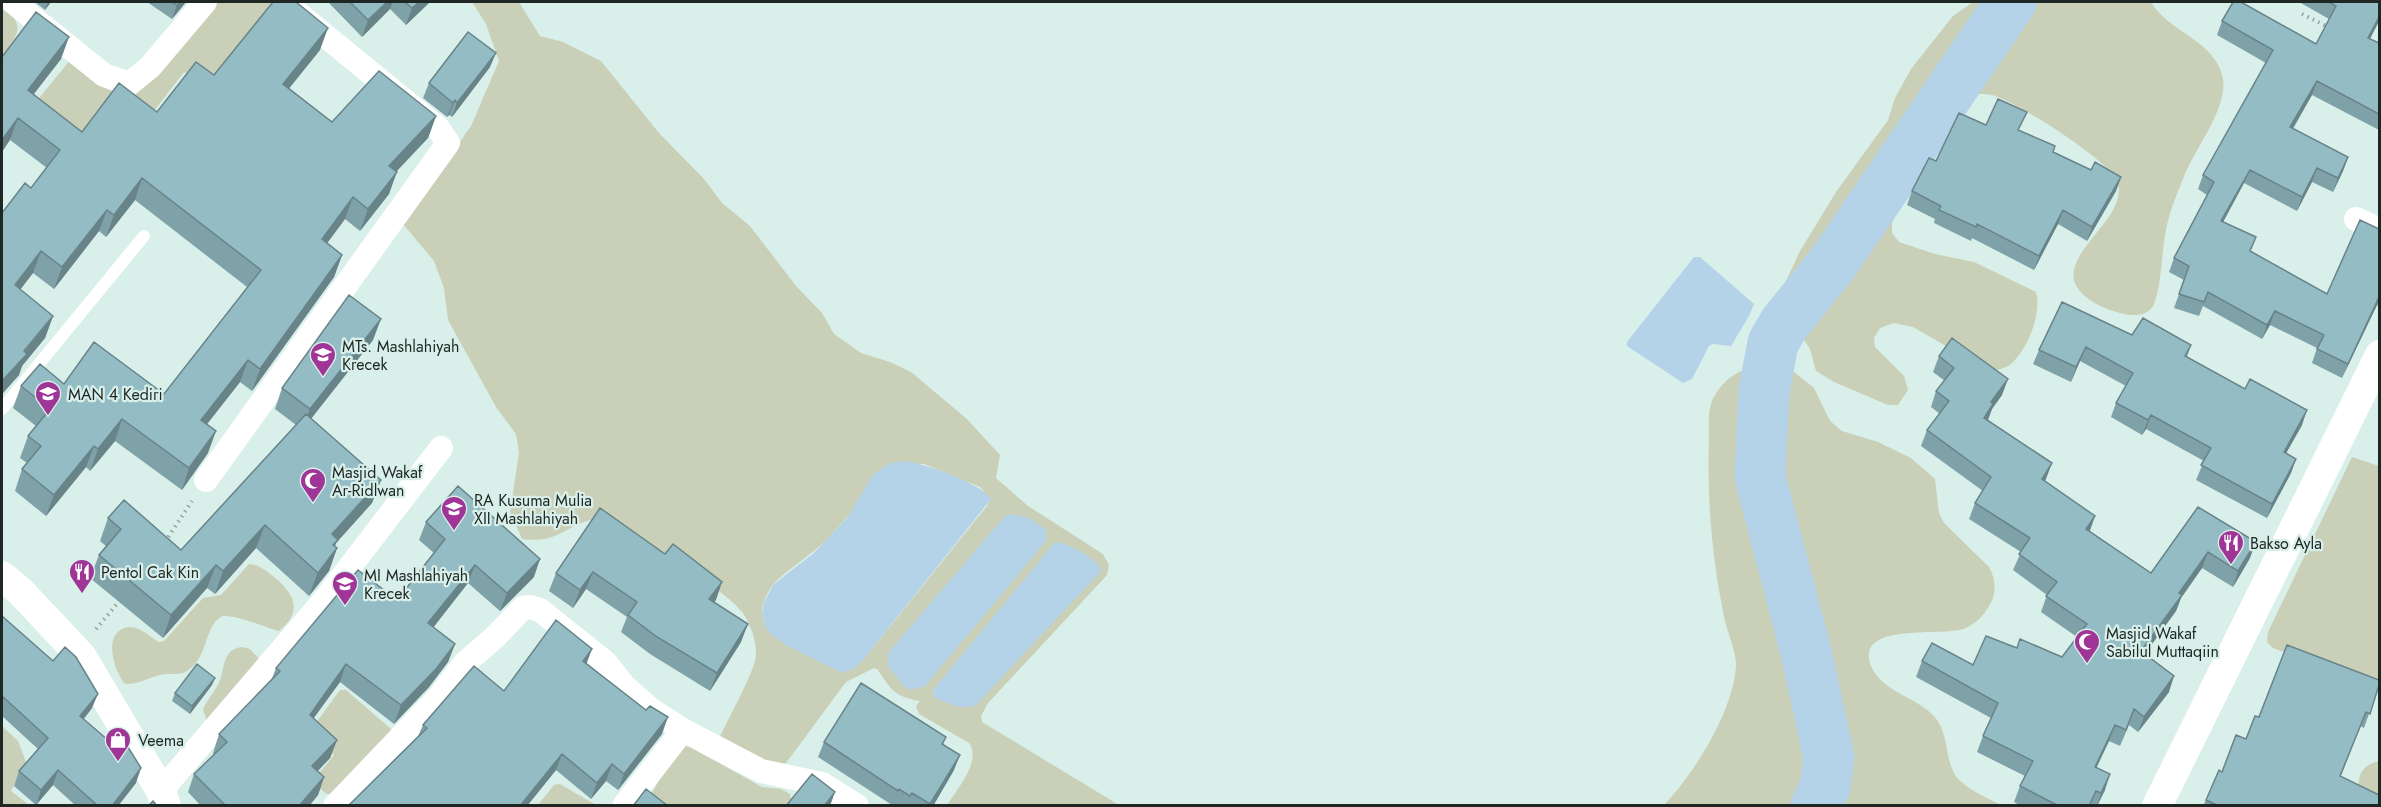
<svg xmlns="http://www.w3.org/2000/svg" width="2381" height="807" font-family="Jost,sans-serif">
  <style>
    .green { fill: #c9d0b7; fill-rule: evenodd }
    .water { fill: #b4d2e8 }
    .lines { fill: none; stroke-linecap: round; stroke-linejoin: round }
    .river { stroke: #b4d2e8; stroke-width: 51 }
    .path { stroke: #94a5a1; stroke-width: 4; stroke-dasharray: 1.5 4.5; stroke-linecap: butt }
    .service { stroke: #fff; stroke-width: 12 }
    .minor { stroke: #fff; stroke-width: 24 }
    .tertiary { stroke: #fff; stroke-width: 30 }
    .wall { fill: #7fa2a9 }
    .shaded-wall { fill: #688489 }
    .building { fill: #94bcc4; stroke: #688489; stroke-width: 1.5 }
    .labels { text-anchor: middle; dominant-baseline: central; stroke-width: 4.5; stroke-linejoin: round; paint-order: stroke }
    .poi-label { font-size: 16px; fill: #1f2725; stroke: #d9efea; text-anchor: start }
  </style>
  <rect width="100%" height="100%" fill="#d9efea"/>
  <path class="green" d="M 211,2 L 271,2 L 272,4 L 212,84 L 184,72 L 144,124 L 75,143 L 31,108 L 71,59 L 120,91 Z
    M 472,2 L 519,2 L 540,36 L 563,42 L 601,61 L 659,133 L 704,179 L 722,203 L 750,226 L 796,286 L 822,313 L 834,334 L 861,353 L 890,362 L 911,372 L 967,419 L 1000,455 L 996,478 L 1028,506 L 1103,554 L 1109,565 L 1107,575 L 988,703 L 981,716 L 982,722 L 1119,805 L 947,805 C 957,789 982,761 969,743 L 919,714 L 916,706 L 920,701 C 895,697 891,690 878,670 L 874,668 L 846,682 L 786,763 L 774,767 L 719,739 C 727,720 755,672 756,655 C 756,640 751,624 742,612 C 719,582 631,540 594,519 C 564,526 558,544 522,539 L 510,512 L 519,453 L 516,434 L 496,407 L 448,320 L 444,288 L 434,261 L 403,224 L 471,126 L 499,61 L 486,24 ZM 890,463 L 924,464 L 980,487 L 990,499 L 987,506 L 863,660 L 853,669 C 817,656 732,640 773,585 C 784,571 814,554 829,537 C 839,526 850,515 859,502 C 868,486 873,473 890,463 ZM 1055,543 L 933,696 L 934,689 Z
    M 1973,2 L 2151,2 C 2169,33 2216,40 2223,79 C 2228,109 2193,151 2183,179 C 2176,196 2169,213 2166,230 C 2162,248 2161,292 2153,306 C 2144,321 2121,314 2107,309 C 2021,271 2129,228 2118,184 C 2112,161 2019,104 1995,96 C 1989,94 1973,93 1968,96 C 1954,102 1945,122 1936,134 C 1917,159 1905,193 1892,223 L 1892,233 L 1899,242 L 1935,254 L 1974,262 L 2036,292 C 2042,313 2028,349 2011,364 C 2008,367 2002,368 1998,370 L 1977,364 L 1913,327 L 1894,323 L 1880,328 L 1874,338 L 1875,347 L 1904,376 L 1908,390 L 1898,405 L 1888,405 L 1834,382 L 1816,371 L 1810,349 L 1780,303 L 1779,296 L 1800,251 L 1836,192 L 1888,120 L 1895,98 L 1911,69 L 1953,16 Z
    M 2,3 C 25,28 20,31 2,57 Z
    M 1773,365 L 1794,372 L 1814,388 L 1830,421 L 1842,431 L 1878,442 L 1911,458 L 1935,479 L 1939,513 L 1944,523 L 1989,567 C 1996,580 1997,593 1989,606 C 1983,616 1977,623 1966,628 C 1945,638 1854,620 1871,666 C 1882,692 1915,696 1934,716 C 1948,732 1945,753 1953,771 C 1960,787 1986,797 2001,805 L 1664,805 C 1694,774 1734,710 1736,665 C 1736,651 1728,634 1725,621 C 1712,560 1707,501 1709,439 C 1709,424 1707,408 1715,395 C 1729,372 1748,366 1773,365 Z
    M 2352,457 L 2379,466 L 2379,687 L 2273,648 L 2267,642 L 2268,632 Z
    M 249,564 C 260,565 265,570 274,577 C 294,594 304,610 279,631 C 267,628 229,612 221,617 C 203,627 209,662 183,673 C 176,675 167,673 160,675 C 148,678 137,685 125,684 C 114,672 101,630 129,627 C 140,626 150,637 159,642 L 164,641 L 203,598 L 221,595 Z
    M 242,647 L 250,649 L 262,662 L 208,724 L 203,710 C 207,699 216,691 220,680 C 225,666 223,649 242,647 Z
    M 340,690 L 346,690 L 391,729 L 391,733 L 333,794 L 327,794 L 315,785 L 316,777 L 334,755 L 312,735 L 313,727 Z
    M 2,726 L 18,741 L 26,762 L 11,791 L 29,805 L 2,805 Z
    M 680,745 L 690,747 L 762,787 L 781,789 L 790,794 L 791,799 L 786,806 L 644,806 Z
    M 2379,761 L 2379,805 L 2359,788 C 2357,773 2365,764 2379,761 Z
    M 560,784 L 596,805 L 538,805 L 554,785 Z"/>
  <path class="water" d="M 1694,257 L 1700,257 L 1754,304 L 1749,316 L 1731,346 L 1713,344 L 1709,346 L 1692,379 L 1683,383 L 1627,346 L 1627,342 Z
    M 905,461 C 925,464 981,483 991,499 L 863,660 L 853,669 L 842,673 L 786,645 L 772,635 L 765,627 L 762,614 L 764,602 L 774,584 L 814,553 L 847,518 L 873,475 L 890,463 Z
    M 1012,514 L 1029,518 L 1046,530 L 1046,541 L 925,686 L 910,690 L 902,684 L 888,666 L 888,653 L 1005,516 Z
    M 1055,542 C 1069,543 1092,557 1101,568 L 1100,572 L 976,705 C 963,711 944,703 933,696 L 934,689 Z"/>
  <g class="lines">
    <path class="river" d="M 1816,806 L 1825,787 L 1829,757 L 1806,652 L 1760,477 L 1764,391 L 1773,343 L 1784,324 L 1833,263 L 2011,2"/>
    <path class="path" d="M 2302,14 L 2328,27
      M 165,542 L 192,501
      M 96,629 L 122,598"/>
    <path class="service" d="M 2,409 L 144,236"/>
    <path class="minor" d="M 13,2 L 104,75 L 129,84 L 150,67 L 205,2
      M 2356,219 L 2380,230
      M 206,480 L 448,143 L 438,128 L 284,2
      M 161,791 L 326,598 L 441,448
      M 335,806 L 440,696 L 465,663 L 495,637 L 523,608 L 530,607 L 540,610 L 605,662 L 624,686 L 650,709 L 683,730 L 761,771 L 822,784 L 857,806
      M 624,806 L 683,730"/>
    <path class="tertiary" d="M 2,576 L 21,592 L 82,657 L 161,791 L 166,806
      M 2157,806 L 2380,355"/>
  </g>
  <path class="wall" d="M 35,2 L 51,2 L 45,10 Z
    M 147,2 L 186,2 L 172,19 Z
    M 328,2 L 430,2 L 406,25 L 390,9 L 362,37 Z
    M 2299,2 L 2379,2 L 2379,21 L 2370,39 L 2379,43 L 2379,130 L 2312,95 L 2293,129 L 2348,157 L 2343,171 L 2333,192 L 2312,182 L 2297,211 L 2244,183 L 2223,222 L 2251,252 L 2327,294 L 2379,229 L 2379,306 L 2377,305 L 2342,378 L 2312,363 L 2317,348 L 2270,325 L 2262,339 L 2203,306 L 2199,316 L 2174,308 L 2184,280 L 2169,272 L 2174,258 L 2207,195 L 2198,189 L 2203,175 L 2266,63 L 2217,35 L 2222,21 L 2316,44 L 2329,19 Z
    M 36,12 L 61,59 L 33,94 L 82,132 L 157,112 L 214,75 L 320,50 L 289,88 L 332,122 L 436,116 L 428,138 L 396,171 L 389,194 L 360,231 L 345,219 L 327,243 L 342,255 L 334,277 L 252,391 L 240,382 L 207,424 L 208,453 L 182,490 L 115,441 L 90,471 L 86,467 L 46,516 L 15,491 L 22,469 L 27,463 L 20,458 L 28,436 L 36,426 L 13,408 L 21,386 L 64,384 L 164,394 L 247,287 L 135,200 L 106,237 L 99,231 L 54,289 L 33,273 L 20,289 L 53,316 L 45,338 L 22,366 L 19,375 L 2,394 L 31,188 L 47,168 L 10,140 Z
    M 490,67 L 452,117 L 449,115 L 447,117 L 423,98 L 429,83 Z
    M 1986,125 L 2020,130 L 2053,152 L 2091,170 L 2121,177 L 2116,191 L 2087,241 L 2058,224 L 2034,270 L 1972,238 L 1971,241 L 1934,223 L 1935,219 L 1907,205 L 1912,191 Z
    M 2132,335 L 2191,345 L 2187,357 L 2302,425 L 2286,453 L 2296,459 L 2291,473 L 2267,518 L 2196,480 L 2204,461 L 2146,429 L 2142,435 L 2111,417 L 2116,403 L 2126,386 L 2080,361 L 2071,382 L 2033,364 L 2039,350 Z
    M 373,340 L 311,419 L 381,480 L 372,503 L 336,543 L 335,547 L 337,548 L 329,571 L 309,596 L 256,548 L 215,594 L 207,588 L 163,638 L 90,578 L 99,555 L 106,546 L 100,541 L 108,518 L 181,550 L 296,425 L 275,409 L 282,388 Z
    M 1939,356 L 2002,395 L 1992,409 L 1987,421 L 2046,479 L 2045,481 L 2095,516 L 2090,531 L 2151,573 L 2198,507 L 2250,558 L 2233,587 L 2202,568 L 2181,598 L 2176,611 L 2145,654 L 2169,692 L 2138,732 L 2129,725 L 2120,746 L 2109,741 L 2097,767 L 2105,790 L 2097,806 L 2021,806 L 2014,802 L 2020,786 L 2025,776 L 1977,752 L 1983,736 L 1991,718 L 1916,677 L 1922,661 L 1973,665 L 2017,648 L 2062,657 L 2077,637 L 2041,612 L 2047,595 L 2013,570 L 2021,552 L 1969,519 L 1975,503 L 1983,491 L 1921,446 L 1927,430 L 1940,414 L 1931,407 L 1936,391 L 1945,381 L 1933,372 Z
    M 426,522 L 534,577 L 500,611 L 468,583 L 433,627 L 455,644 L 448,662 L 429,687 L 394,724 L 340,682 L 313,718 L 337,740 L 330,758 L 318,771 L 324,777 L 318,795 L 309,806 L 201,806 L 188,792 L 194,774 L 214,754 L 213,753 L 219,734 L 271,681 L 276,668 L 397,600 L 434,553 L 419,540 Z
    M 665,554 L 722,582 L 714,602 L 741,642 L 710,691 L 650,654 L 621,632 L 627,617 L 586,589 L 573,608 L 549,591 L 556,573 Z
    M 2,616 L 92,708 L 84,719 L 136,783 L 118,806 L 76,806 L 53,785 L 36,805 L 14,786 L 19,771 L 38,749 L 2,716 Z
    M 587,664 L 662,734 L 618,790 L 606,781 L 591,799 L 556,770 L 527,806 L 348,806 L 418,736 L 423,725 L 504,691 Z
    M 212,685 L 190,714 L 172,701 L 175,693 Z
    M 2379,685 L 2364,728 L 2360,726 L 2341,776 L 2379,806 L 2203,806 L 2206,800 L 2222,772 L 2246,739 L 2259,717 Z
    M 946,737 L 943,745 L 954,770 L 933,806 L 897,806 L 893,804 L 892,805 L 818,757 L 824,742 Z"/>
  <path class="shaded-wall" d="M 48,2 L 51,2 L 45,10 Z
    M 180,2 L 186,2 L 172,19 L 177,5 Z
    M 387,2 L 393,2 L 390,9 L 362,37 L 368,20 Z
    M 419,2 L 430,2 L 406,25 L 412,8 Z
    M 2379,17 L 2379,21 L 2363,52 L 2368,38 Z
    M 328,28 L 320,50 L 275,106 L 283,84 Z
    M 69,37 L 61,59 L 20,112 L 28,90 Z
    M 496,53 L 490,67 L 452,117 L 457,103 Z
    M 2317,81 L 2312,95 L 2285,141 L 2290,127 Z
    M 455,100 L 449,115 L 447,117 L 453,103 Z
    M 436,116 L 428,138 L 381,188 L 389,166 Z
    M 18,118 L 10,140 L 2,152 L 2,140 Z
    M 2348,157 L 2343,171 L 2333,192 L 2338,178 Z
    M 2317,168 L 2312,182 L 2297,211 L 2302,197 Z
    M 2250,170 L 2244,183 L 2216,235 L 2221,221 Z
    M 397,172 L 389,194 L 360,231 L 368,209 Z
    M 2121,177 L 2116,191 L 2087,241 L 2092,227 Z
    M 142,178 L 135,200 L 106,237 L 114,215 Z
    M 353,197 L 345,219 L 314,261 L 322,239 Z
    M 107,210 L 99,231 L 54,289 L 62,267 Z
    M 2063,210 L 2058,224 L 2034,270 L 2039,256 Z
    M 41,251 L 33,273 L 7,307 L 15,285 Z
    M 342,255 L 334,277 L 252,391 L 260,369 Z
    M 2379,297 L 2377,305 L 2342,378 L 2348,364 Z
    M 2275,311 L 2270,325 L 2262,339 L 2267,325 Z
    M 53,316 L 45,338 L 22,366 L 19,375 L 2,394 L 2,381 Z
    M 381,319 L 373,340 L 302,430 L 310,409 Z
    M 2086,347 L 2071,382 L 2076,367 Z
    M 248,360 L 240,382 L 193,442 L 201,420 Z
    M 2008,379 L 2002,395 L 1992,409 L 1988,420 L 1978,434 L 1991,402 Z
    M 2307,410 L 2302,425 L 2279,466 L 2284,452 Z
    M 2151,415 L 2146,429 L 2142,435 L 2148,420 Z
    M 122,419 L 115,441 L 90,471 L 98,449 Z
    M 216,431 L 208,453 L 182,490 L 189,468 Z
    M 94,446 L 86,467 L 46,516 L 54,495 Z
    M 2296,459 L 2291,473 L 2267,518 L 2272,504 Z
    M 2052,463 L 2046,479 L 2036,494 L 2042,479 Z
    M 381,480 L 372,503 L 336,543 L 332,554 L 337,548 L 329,571 L 309,596 L 332,534 Z
    M 2095,516 L 2089,532 L 2086,529 Z
    M 265,525 L 256,548 L 215,594 L 223,571 Z
    M 2256,542 L 2250,558 L 2233,587 L 2238,571 Z
    M 2208,552 L 2202,568 L 2181,598 L 2176,611 L 2135,667 L 2141,651 L 2179,593 Z
    M 540,559 L 534,577 L 500,611 L 507,593 Z
    M 216,565 L 207,588 L 163,638 L 171,615 Z
    M 475,565 L 468,583 L 422,642 L 428,623 Z
    M 593,572 L 586,589 L 573,608 L 580,590 Z
    M 722,582 L 716,600 L 703,617 L 709,599 Z
    M 748,624 L 741,642 L 710,691 L 717,673 Z
    M 455,644 L 448,662 L 429,687 L 394,724 L 401,705 Z
    M 592,649 L 586,665 L 583,661 Z
    M 346,664 L 340,682 L 303,733 L 310,715 Z
    M 2174,676 L 2169,692 L 2138,732 L 2144,717 Z
    M 215,678 L 212,685 L 190,714 L 192,706 Z
    M 98,694 L 92,708 L 74,730 L 80,716 Z
    M 668,717 L 662,734 L 618,790 L 624,774 Z
    M 2115,725 L 2109,741 L 2089,782 L 2095,767 Z
    M 337,740 L 330,758 L 305,784 L 312,766 Z
    M 562,754 L 556,770 L 527,806 L 520,806 Z
    M 960,755 L 954,770 L 933,806 L 930,806 Z
    M 612,764 L 606,781 L 591,799 L 597,783 Z
    M 141,768 L 136,783 L 118,806 L 112,806 Z
    M 58,770 L 53,785 L 36,805 L 41,790 Z
    M 2110,774 L 2105,790 L 2097,806 L 2101,793 Z
    M 324,777 L 318,795 L 309,806 L 299,806 Z
    M 835,792 L 830,806 L 824,806 Z"/>
  <path class="building" d="M 171,2 L 180,2 L 177,5 Z
    M 273,2 L 296,2 L 328,28 L 283,84 L 332,122 L 379,71 L 436,116 L 389,166 L 397,172 L 368,209 L 353,197 L 322,239 L 342,255 L 260,369 L 248,360 L 201,420 L 216,431 L 189,468 L 122,419 L 98,449 L 94,446 L 54,495 L 22,469 L 41,446 L 28,436 L 50,409 L 21,386 L 40,364 L 64,384 L 94,342 L 164,394 L 261,270 L 142,178 L 114,215 L 107,210 L 62,267 L 41,251 L 15,285 L 53,316 L 24,351 L 27,354 L 2,381 L 2,213 L 25,183 L 31,188 L 60,150 L 18,118 L 2,140 L 2,57 L 36,12 L 69,37 L 28,90 L 82,132 L 119,83 L 157,112 L 196,62 L 214,75 Z
    M 350,2 L 387,2 L 368,20 Z
    M 405,2 L 419,2 L 412,8 Z
    M 2233,2 L 2241,2 L 2316,44 L 2336,6 L 2329,2 L 2379,2 L 2379,17 L 2368,38 L 2379,43 L 2379,114 L 2317,81 L 2290,127 L 2348,157 L 2338,178 L 2317,168 L 2302,197 L 2250,170 L 2221,221 L 2256,237 L 2250,251 L 2327,294 L 2360,220 L 2379,229 L 2379,297 L 2348,364 L 2317,349 L 2324,335 L 2275,311 L 2267,325 L 2208,292 L 2204,302 L 2179,294 L 2189,266 L 2174,258 L 2214,182 L 2203,175 L 2273,50 L 2222,21 Z
    M 468,32 L 496,53 L 457,103 L 455,100 L 453,103 L 429,83 Z
    M 1998,99 L 2027,112 L 2018,130 L 2055,146 L 2053,152 L 2091,170 L 2095,162 L 2121,177 L 2092,227 L 2063,210 L 2039,256 L 1977,224 L 1976,227 L 1939,210 L 1941,206 L 1912,191 L 1929,158 L 1936,161 L 1959,113 L 1986,125 Z
    M 349,295 L 381,319 L 310,409 L 282,388 Z
    M 2062,302 L 2132,335 L 2143,318 L 2191,345 L 2185,356 L 2245,389 L 2250,379 L 2307,410 L 2284,452 L 2296,459 L 2272,504 L 2201,465 L 2211,448 L 2151,415 L 2148,420 L 2116,403 L 2133,373 L 2086,347 L 2076,367 L 2039,350 Z
    M 1952,338 L 2008,379 L 1991,402 L 1993,404 L 1984,418 L 2052,463 L 2042,479 L 2095,516 L 2086,529 L 2151,573 L 2198,507 L 2256,542 L 2238,571 L 2208,552 L 2179,593 L 2182,595 L 2141,651 L 2174,676 L 2144,717 L 2134,709 L 2126,730 L 2115,725 L 2095,767 L 2110,774 L 2101,793 L 2096,791 L 2089,806 L 2059,806 L 2020,786 L 2033,761 L 1983,736 L 1998,703 L 1922,661 L 1932,643 L 1973,665 L 1986,636 L 2017,648 L 2020,639 L 2062,657 L 2087,624 L 2046,596 L 2057,582 L 2019,554 L 2030,538 L 1975,503 L 1991,477 L 1927,430 L 1949,401 L 1936,391 L 1954,368 L 1939,356 Z
    M 306,414 L 381,480 L 332,534 L 338,540 L 333,545 L 337,548 L 318,573 L 265,525 L 223,571 L 216,565 L 171,615 L 99,555 L 121,529 L 108,518 L 124,500 L 181,550 Z
    M 458,486 L 540,559 L 507,593 L 475,565 L 428,623 L 455,644 L 436,669 L 401,705 L 346,664 L 310,715 L 337,740 L 312,766 L 324,777 L 299,806 L 226,806 L 194,774 L 227,742 L 219,734 L 280,671 L 276,668 L 358,570 L 397,600 L 445,539 L 426,522 Z
    M 600,508 L 665,554 L 673,544 L 722,582 L 709,599 L 748,624 L 717,673 L 657,637 L 628,615 L 637,602 L 593,572 L 580,590 L 556,573 Z
    M 2,616 L 53,661 L 65,647 L 76,657 L 98,694 L 80,716 L 116,747 L 123,739 L 141,768 L 112,806 L 98,806 L 58,770 L 41,790 L 19,771 L 48,738 L 2,696 Z
    M 556,620 L 592,649 L 583,661 L 646,710 L 650,706 L 668,717 L 624,774 L 612,764 L 597,783 L 562,754 L 520,806 L 348,806 L 427,728 L 423,725 L 474,666 L 504,691 Z
    M 2287,645 L 2379,680 L 2379,685 L 2370,714 L 2366,712 L 2340,776 L 2379,795 L 2379,806 L 2214,806 L 2215,804 L 2206,800 L 2219,770 L 2222,772 L 2236,735 L 2246,739 L 2255,716 L 2259,717 Z
    M 197,664 L 215,678 L 192,706 L 175,693 Z
    M 861,683 L 946,737 L 942,744 L 960,755 L 930,804 L 912,793 L 910,796 L 899,789 L 898,791 L 824,742 Z
    M 812,774 L 835,792 L 824,806 L 786,806 Z
    M 646,789 L 668,806 L 633,806 Z
    M 153,801 L 157,806 L 148,806 Z"/>
  <defs>
    <symbol id="school-pin" viewBox="-11 -11 22 30"><path d="M0 17L-7.5 6A9.5 9.5 0 1 1 7.5 6Z" fill="#9f3596" stroke="#d9efea"/><path d="M0-5L7-2L0 1L-7-2ZM-4 1L0 2.5L4 1V4Q0 6-4 4Z" fill="#fff"/></symbol>
    <symbol id="mosque-pin" viewBox="-11 -11 22 30"><path d="M0 17L-7.5 6A9.5 9.5 0 1 1 7.5 6Z" fill="#9f3596" stroke="#d9efea"/><path d="M3.5-4.9A6 6 0 1 0 3.5 4.9A5 5 0 1 1 3.5-4.9Z" fill="#fff"/></symbol>
    <symbol id="restaurant-pin" viewBox="-11 -11 22 30"><path d="M0 17L-7.5 6A9.5 9.5 0 1 1 7.5 6Z" fill="#9f3596" stroke="#d9efea"/><path d="M-5-6h1v4h1v-4h1v4h1v-4h1v5L-1.5 .5V6h-2V.5L-5-1ZM5-6V6H3V1.5H1.5Q1.5-4 5-6Z" fill="#fff"/></symbol>
    <symbol id="shop-pin" viewBox="-11 -11 22 30"><path d="M0 17L-7.5 6A9.5 9.5 0 1 1 7.5 6Z" fill="#9f3596" stroke="#d9efea"/><path d="M-5-2.5h2.3a2.7 3.5 0 0 1 5.4 0H5L5.5 6h-11ZM-1.5-2.5h3a1.5 2.3 0 0 0-3 0Z" fill="#fff"/></symbol>
  </defs>
  <g fill-rule="evenodd">
    <use href="#school-pin" x="308" y="340" width="30" height="40"/>
    <use href="#school-pin" x="33" y="379" width="30" height="40"/>
    <use href="#mosque-pin" x="298" y="466" width="30" height="40"/>
    <use href="#school-pin" x="439" y="494" width="30" height="40"/>
    <use href="#restaurant-pin" x="2216" y="528" width="30" height="40"/>
    <use href="#restaurant-pin" x="67" y="557" width="30" height="40"/>
    <use href="#school-pin" x="330" y="569" width="30" height="40"/>
    <use href="#mosque-pin" x="2072" y="627" width="30" height="40"/>
    <use href="#shop-pin" x="103" y="725" width="30" height="40"/>
  </g>
  <g class="labels">
    <g class="poi-label">
      <text x="342" y="346">MTs. Mashlahiyah<tspan x="342" dy="18">Krecek</tspan></text>
      <text x="68" y="394">MAN 4 Kediri</text>
      <text x="332" y="472">Masjid Wakaf<tspan x="332" dy="18">Ar-Ridlwan</tspan></text>
      <text x="474" y="500">RA Kusuma Mulia<tspan x="474" dy="18">XII Mashlahiyah</tspan></text>
      <text x="2250" y="543">Bakso Ayla</text>
      <text x="101" y="572">Pentol Cak Kin</text>
      <text x="364" y="575">MI Mashlahiyah<tspan x="364" dy="18">Krecek</tspan></text>
      <text x="2106" y="633">Masjid Wakaf<tspan x="2106" dy="18">Sabilul Muttaqiin</tspan></text>
      <text x="138" y="740">Veema</text>
    </g>
  </g>
  <rect width="2381" height="807" fill="none" stroke="#1f2725" stroke-width="6"/>
</svg>
